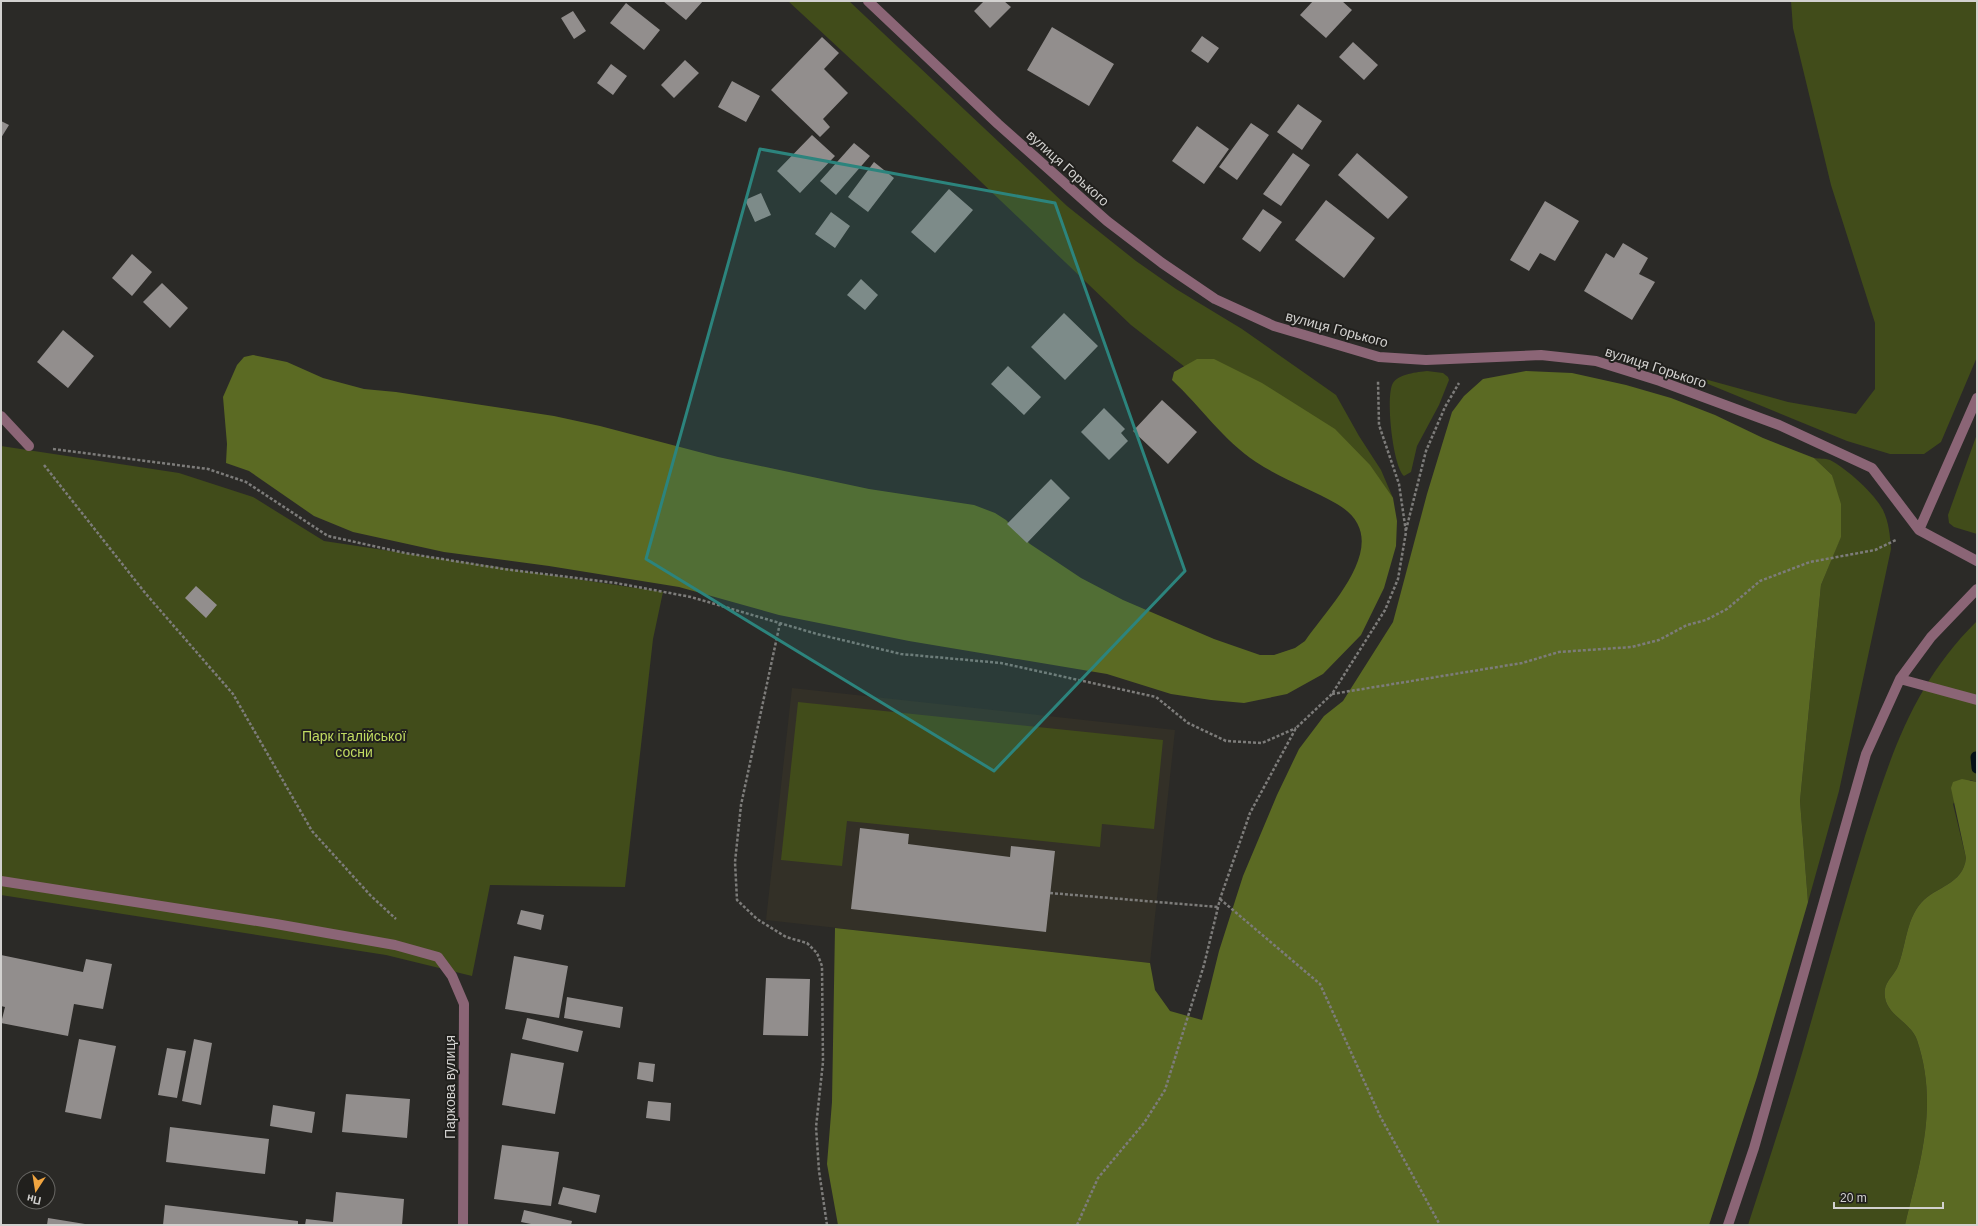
<svg xmlns="http://www.w3.org/2000/svg" width="1978" height="1226" font-family="Arial,sans-serif">
  <style>
    .built { fill: #333027 }
    .green { fill: #414c1a }
    .forest { fill: #5b6a23 }
    .lines { fill: none; stroke-linecap: round; stroke-linejoin: round }
    .stream { stroke: #031216; stroke-width: 11 }
    .building { fill: #928e8d }
    .path { stroke: #7d7c7a; stroke-width: 2.5; stroke-dasharray: 3 2; stroke-linecap: butt }
    .minor { stroke: #8b6576; stroke-width: 10 }
    .marked { fill: #2c847d; fill-opacity: 0.2; stroke: #2c847d; stroke-width: 3; stroke-linejoin: round }
    .labels { text-anchor: middle; dominant-baseline: central; stroke-width: 4; stroke-linejoin: round; paint-order: stroke }
    .street-label { font-size: 14px; fill: #d2d1cf; stroke: #21201d }
    .park-label { font-size: 14px; fill: #c1db61; stroke: #21201d }
  </style>
  <rect width="100%" height="100%" fill="#2b2a27"/>
  <path class="built" d="M 792,688 L 1175,730 L 1150,963 L 766,920 Z"/>
  <path class="green" d="M 788,1 L 849,1 L 1067,206 L 1136,261 L 1176,289 L 1242,329 L 1336,395 L 1359,436 L 1381,470 L 1393,498 L 1361,504 L 1131,325 L 911,115 Z
    M 1791,1 L 1977,1 L 1977,357 L 1941,442 L 1924,454 L 1890,454 L 1847,441 L 1679,372 L 1788,402 L 1856,414 L 1875,389 L 1875,323 L 1831,185 L 1793,28 Z
    M 1427,371 L 1443,373 L 1448,377 L 1449,380 L 1439,405 L 1417,446 L 1411,472 L 1404,476 C 1393,467 1385,396 1393,383 C 1398,374 1418,372 1427,371 Z
    M 1977,434 L 1977,534 L 1954,527 L 1949,523 L 1948,515 Z
    M 1,446 L 179,473 L 253,497 L 324,541 L 663,592 L 653,639 L 625,887 L 490,885 L 472,976 L 386,955 L 1,895 Z
    M 1814,458 C 1819,459 1825,458 1830,460 C 1846,468 1875,494 1883,510 C 1889,523 1890,535 1891,549 L 1839,791 L 1808,902 L 1800,801 L 1821,585 L 1841,536 L 1832,475 Z
    M 1977,621 L 1977,782 L 1970,780 L 1953,804 L 1966,858 C 1963,885 1936,886 1921,903 C 1906,920 1906,946 1898,966 C 1895,974 1886,981 1885,989 C 1881,1014 1911,1021 1917,1040 C 1939,1106 1920,1161 1905,1225 L 1748,1225 C 1770,1157 1792,1090 1811,1022 C 1829,960 1846,898 1865,836 C 1891,754 1914,683 1977,621 Z
    M 798,702 L 1163,740 L 1154,829 L 1102,824 L 1100,847 L 847,821 L 842,866 L 781,860 Z"/>
  <path class="forest" d="M 253,355 L 287,362 L 323,378 L 364,389 L 396,392 L 554,416 L 600,426 L 718,457 L 869,489 L 974,505 L 995,513 L 1006,520 L 1030,544 L 1081,578 L 1123,600 L 1214,639 L 1260,655 L 1274,655 L 1295,648 L 1305,641 C 1330,605 1398,539 1337,504 C 1311,489 1282,479 1256,462 C 1223,440 1201,407 1172,380 L 1174,372 L 1197,359 L 1214,359 L 1262,383 L 1335,429 L 1370,465 L 1393,498 L 1397,521 L 1396,546 L 1384,588 L 1361,635 L 1323,674 L 1287,694 L 1244,703 L 1211,700 L 1171,694 L 1107,674 L 909,641 L 779,615 L 679,587 L 549,566 L 444,552 L 353,532 L 314,516 L 249,471 L 226,463 L 227,444 L 223,397 L 237,365 L 244,357 Z
    M 1526,371 L 1572,373 L 1626,385 L 1671,398 L 1715,415 L 1763,438 L 1814,458 L 1832,475 L 1841,504 L 1841,537 L 1821,585 L 1800,801 L 1808,902 L 1757,1077 L 1709,1225 L 838,1225 L 827,1164 L 832,1102 L 835,928 L 1150,963 L 1155,990 L 1170,1011 L 1202,1020 L 1219,951 L 1243,876 L 1277,795 L 1299,749 L 1324,716 L 1343,701 L 1393,622 L 1427,494 L 1452,412 L 1464,396 L 1483,379 Z
    M 1962,779 L 1977,782 L 1977,1225 L 1905,1225 C 1920,1161 1939,1106 1917,1040 C 1911,1021 1881,1014 1885,989 C 1886,981 1895,974 1898,966 C 1906,946 1906,920 1921,903 C 1936,886 1963,885 1966,858 L 1951,788 L 1953,782 Z"/>
  <g class="lines">
    <path class="stream" d="M 1976,757 L 1977,768"/>
  </g>
  <path class="building" d="M 663,1 L 703,1 L 686,20 Z
    M 984,1 L 1004,1 L 1011,7 L 990,28 L 974,11 Z
    M 1313,1 L 1342,1 L 1352,10 L 1326,38 L 1300,15 Z
    M 626,3 L 660,30 L 644,50 L 610,23 Z
    M 573,11 L 586,31 L 574,39 L 561,18 Z
    M 1052,27 L 1114,64 L 1089,106 L 1027,70 Z
    M 1202,36 L 1219,48 L 1208,63 L 1191,51 Z
    M 822,37 L 839,53 L 824,69 L 848,93 L 823,119 L 830,127 L 820,137 L 771,90 Z
    M 1353,42 L 1378,65 L 1364,80 L 1339,57 Z
    M 685,60 L 699,73 L 674,98 L 661,85 Z
    M 611,64 L 627,76 L 613,95 L 597,83 Z
    M 732,81 L 760,96 L 746,122 L 718,107 Z
    M 1298,104 L 1322,121 L 1302,150 L 1277,132 Z
    M 1,121 L 9,125 L 1,138 Z
    M 1251,123 L 1269,135 L 1237,180 L 1219,167 Z
    M 1197,126 L 1229,149 L 1204,184 L 1172,161 Z
    M 812,135 L 835,156 L 800,193 L 777,171 Z
    M 854,143 L 870,156 L 836,195 L 820,181 Z
    M 1293,153 L 1310,165 L 1281,206 L 1263,194 Z
    M 1357,153 L 1408,197 L 1388,219 L 1338,175 Z
    M 874,162 L 894,178 L 868,212 L 848,197 Z
    M 949,189 L 973,210 L 935,253 L 911,232 Z
    M 761,193 L 771,215 L 755,222 L 745,200 Z
    M 1326,200 L 1375,238 L 1344,278 L 1295,240 Z
    M 1545,201 L 1579,221 L 1555,261 L 1540,253 L 1529,271 L 1510,260 Z
    M 1263,209 L 1282,222 L 1260,252 L 1242,239 Z
    M 831,212 L 850,226 L 835,248 L 815,234 Z
    M 1623,243 L 1648,258 L 1639,274 L 1655,282 L 1632,320 L 1584,291 L 1606,253 L 1614,258 Z
    M 132,254 L 152,272 L 132,296 L 112,278 Z
    M 861,279 L 878,295 L 865,310 L 847,295 Z
    M 162,283 L 188,308 L 170,328 L 143,302 Z
    M 1064,313 L 1098,346 L 1065,380 L 1031,347 Z
    M 63,330 L 94,356 L 68,388 L 37,362 Z
    M 1008,366 L 1041,397 L 1024,415 L 991,384 Z
    M 1162,400 L 1197,432 L 1168,464 L 1133,431 Z
    M 1104,408 L 1125,429 L 1121,433 L 1128,441 L 1109,460 L 1081,432 Z
    M 1051,479 L 1070,498 L 1027,543 L 1007,524 Z
    M 196,586 L 217,605 L 206,618 L 185,598 Z
    M 860,828 L 909,834 L 908,844 L 1010,857 L 1011,846 L 1055,851 L 1046,932 L 851,909 Z
    M 521,910 L 544,915 L 541,930 L 517,924 Z
    M 1,955 L 83,972 L 86,959 L 112,964 L 103,1009 L 74,1004 L 68,1036 L 1,1023 L 5,1007 L 1,1006 Z
    M 514,956 L 568,966 L 559,1018 L 505,1009 Z
    M 766,978 L 810,979 L 808,1036 L 763,1035 Z
    M 567,997 L 623,1007 L 620,1028 L 564,1018 Z
    M 527,1018 L 583,1031 L 578,1052 L 522,1039 Z
    M 79,1039 L 116,1046 L 101,1119 L 65,1112 Z
    M 194,1039 L 212,1043 L 201,1105 L 182,1101 Z
    M 167,1048 L 186,1051 L 177,1098 L 158,1095 Z
    M 511,1053 L 564,1063 L 555,1114 L 502,1105 Z
    M 639,1062 L 655,1064 L 653,1082 L 637,1079 Z
    M 346,1094 L 410,1099 L 407,1138 L 342,1132 Z
    M 648,1101 L 671,1103 L 670,1121 L 646,1118 Z
    M 273,1105 L 315,1112 L 312,1133 L 270,1126 Z
    M 170,1127 L 269,1139 L 265,1174 L 166,1162 Z
    M 502,1145 L 559,1152 L 551,1206 L 494,1199 Z
    M 563,1187 L 600,1195 L 596,1213 L 558,1204 Z
    M 336,1192 L 404,1199 L 402,1225 L 305,1225 L 306,1219 L 333,1222 Z
    M 165,1205 L 298,1221 L 298,1225 L 163,1225 Z
    M 524,1210 L 572,1221 L 571,1225 L 536,1225 L 521,1222 Z
    M 48,1218 L 85,1224 L 85,1225 L 47,1225 Z"/>
  <g class="lines">
    <path class="path" d="M 53,449 L 208,469 L 246,482 L 328,536 L 405,553 L 504,569 L 616,583 L 691,597 L 817,634 L 901,654 L 1001,663 L 1156,697 L 1188,723 L 1226,741 L 1262,743 L 1296,728
      M 44,465 L 146,594 L 233,694 L 312,831 L 371,896 L 396,919
      M 1406,530 L 1426,451 L 1445,407 L 1459,383
      M 780,623 L 741,805 L 735,862 L 737,900 L 757,919 L 786,937 L 807,943 L 817,953 L 822,966 L 823,1062 L 816,1127 L 819,1171 L 827,1225
      M 1332,694 L 1522,663 L 1559,652 L 1632,647 L 1659,640 L 1687,625 L 1706,620 L 1727,609 L 1760,581 L 1810,562 L 1875,550 L 1896,540
      M 1050,893 L 1218,907
      M 1220,899 L 1320,984 L 1380,1116 L 1440,1225
      M 1077,1225 L 1098,1178 L 1144,1123 L 1165,1090 L 1204,965 L 1220,899 L 1250,813 L 1296,728 L 1332,694 L 1385,610 L 1398,579 L 1406,532 L 1399,484 L 1379,425 L 1378,381"/>
    <path class="minor" d="M 868,1 L 998,124 L 1107,221 L 1162,263 L 1215,299 L 1274,326 L 1379,357 L 1426,360 L 1541,355 L 1596,361 L 1660,381 L 1779,425 L 1872,468 L 1919,530 L 1977,561
      M 1,416 L 29,446
      M 1919,530 L 1977,398
      M 1900,679 L 1977,700
      M 1,881 L 276,924 L 395,945 L 438,957 L 452,976 L 464,1004 L 463,1225
      M 1728,1225 L 1754,1148 L 1866,754 L 1900,679 L 1931,637 L 1977,589"/>
  </g>
  <path class="marked" d="M 760,149 L 1055,203 L 1185,571 L 994,771 L 646,559 Z"/>
  <g class="labels">
    <g class="street-label">
      <text transform="translate(1068 168) rotate(42)">вулиця Горького</text>
      <text transform="translate(1337 329) rotate(15)">вулиця Горького</text>
      <text transform="translate(1656 367) rotate(18)">вулиця Горького</text>
      <text transform="translate(450 1087) rotate(-90)">Паркова вулиця</text>
    </g>
    <g class="park-label">
      <text x="354" y="736">Парк італійської<tspan x="354" dy="16">сосни</tspan></text>
    </g>
  </g>
  <rect width="1978" height="1226" fill="none" stroke="#d2d1cf" stroke-width="4"/>
  <g transform="translate(36 1190) rotate(192)"><circle r="19" fill="#21201d" stroke="#686764"/>
  <path d="M0-3L7 15L0 10L-7 15Z" fill="#f1a540"/>
  <text y="-6" font-size="11" font-weight="bold" text-anchor="middle" fill="#d2d1cf">Пн</text>
  </g>
  <path d="M1834 1202v6h109v-6" fill="none" stroke="#d2d1cf" stroke-width="2"/>
  <text x="1840" y="1202" font-size="12" fill="#d2d1cf" stroke="#21201d" stroke-width="3" paint-order="stroke">20 m</text>
</svg>
